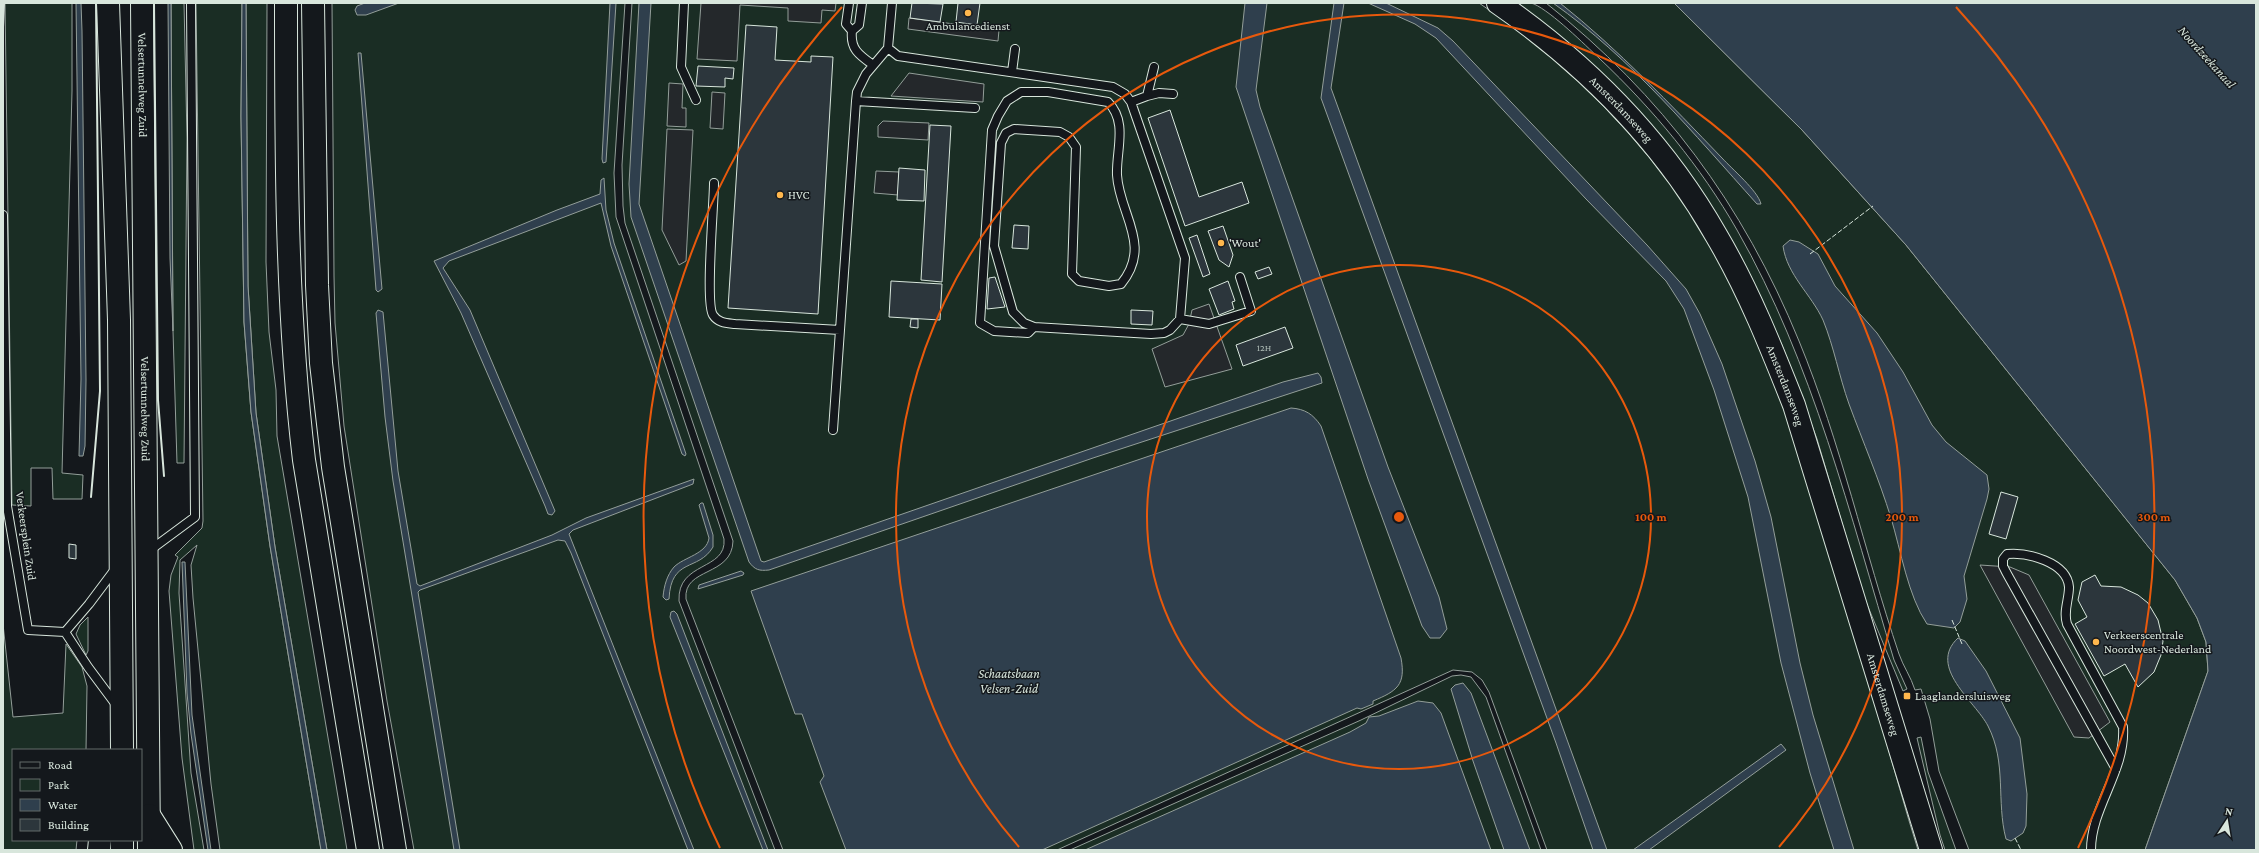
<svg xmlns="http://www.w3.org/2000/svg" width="2259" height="853" font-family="'Crimson Pro',serif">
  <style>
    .green { fill: #1a2d24; stroke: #939e99 }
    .parking { fill: #24282b; stroke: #939e99 }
    .water { fill: #2f3f4d; stroke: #939e99 }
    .building { fill: #2c363c; stroke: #d8e6dc }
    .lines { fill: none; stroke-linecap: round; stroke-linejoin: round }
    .service-casing { stroke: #d8e6dc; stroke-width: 10 }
    .primary-casing { stroke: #d8e6dc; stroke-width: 24 }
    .motorway-casing { stroke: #d8e6dc; stroke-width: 24 }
    .service { stroke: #14181c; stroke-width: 8 }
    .primary { stroke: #14181c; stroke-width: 22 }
    .motorway { stroke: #14181c; stroke-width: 22 }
    .fence { stroke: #d8e6dc; stroke-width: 1; stroke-dasharray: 5 2; stroke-linecap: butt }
    .wall { stroke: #d8e6dc; stroke-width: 2 }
    .ring { fill: none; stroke: #e8590c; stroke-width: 2 }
    .poi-dot { fill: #ffb74d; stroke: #14181c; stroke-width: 1.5 }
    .labels { text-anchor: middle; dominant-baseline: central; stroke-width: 3; stroke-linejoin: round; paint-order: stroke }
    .number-label { font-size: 10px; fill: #adbab4 }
    .poi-label { font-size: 12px; fill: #d8e6dc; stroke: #14181c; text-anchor: start }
    .street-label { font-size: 12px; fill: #d8e6dc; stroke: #14181c }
    .water-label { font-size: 13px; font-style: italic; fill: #d8e6dc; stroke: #14181c }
    .centre { fill: #e8590c; stroke: #14181c; stroke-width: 2 }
    .ring-label { font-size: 12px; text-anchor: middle; font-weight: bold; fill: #e8590c; stroke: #14181c; stroke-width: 3; stroke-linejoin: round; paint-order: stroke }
  </style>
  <rect width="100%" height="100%" fill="#14181c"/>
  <path class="green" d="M 5,3 L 72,3 L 72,91 L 62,473 L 83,475 L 82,499 L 53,499 L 52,468 L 31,468 L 31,506 L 12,505 Z
    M 171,3 L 184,3 L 187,138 L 184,463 L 177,463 L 173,331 Z
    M 196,3 L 242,3 L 241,116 L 244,322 L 251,412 L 270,546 L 321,850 L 220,850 L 211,784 L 193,598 L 191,565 L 197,545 L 180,560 L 179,593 L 191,773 L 204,850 L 194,850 L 182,758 L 169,591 L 171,575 L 178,557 L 175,555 L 202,528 L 203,521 Z
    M 246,3 L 267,3 L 266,262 L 269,332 L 276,390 L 277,436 L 347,850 L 327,850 L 275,547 L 256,413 L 248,286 Z
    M 332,3 L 625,3 L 614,173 L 616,217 L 724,539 C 727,571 677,561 679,601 L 775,850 L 414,850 L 387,701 L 344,426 L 335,323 L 334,276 Z
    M 632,3 L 1479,3 C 1572,66 1651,146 1709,242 C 1761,329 1792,429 1821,525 C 1841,592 1862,660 1882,727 C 1894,768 1905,809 1918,850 L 1547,850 L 1489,692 L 1482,680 L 1472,672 L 1453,670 L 1057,850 L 783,850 L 686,599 C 683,567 732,577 733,541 L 625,223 L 623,206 L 622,165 Z
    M 1518,3 C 1523,3 1530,2 1534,4 C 1553,13 1584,44 1600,59 C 1653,109 1701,167 1737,230 C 1813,363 1850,515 1894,660 L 1907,689 L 1903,691 L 1864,597 L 1817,439 L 1782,345 L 1748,273 L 1613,85 L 1583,55 Z
    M 1546,3 L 1674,3 L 1802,130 L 1906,245 L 2175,580 L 2197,618 L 2206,642 L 2208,671 L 2145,850 L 1969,850 L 1939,771 L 1930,719 L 1921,689 L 1915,690 C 1911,677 1903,666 1899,654 C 1864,550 1841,443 1799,341 C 1743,204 1662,95 1546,3 Z
    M 88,617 L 88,651 L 86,655 L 76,634 L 80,625 Z
    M 3,624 L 13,717 L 63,713 L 66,644 L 82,667 L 87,686 L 86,750 L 13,750 L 13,840 L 77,840 L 76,850 L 3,850 Z
    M 1461,675 L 1471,677 L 1486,697 L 1541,850 L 1070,850 L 1361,720 L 1452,676 Z
    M 1921,737 L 1928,772 L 1956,850 L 1945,850 L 1940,835 L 1917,738 Z"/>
  <path class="parking" d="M 701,3 L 836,3 L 835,11 L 822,10 L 821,23 L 788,21 L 788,8 L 740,5 L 737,61 L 697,59 Z
    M 909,18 L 999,30 L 998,41 L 908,29 Z
    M 909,73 L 984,84 L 983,102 L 891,96 Z
    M 669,83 L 683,84 L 682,108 L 686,108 L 686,127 L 667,126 Z
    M 712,92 L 725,93 L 723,129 L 710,128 Z
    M 883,121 L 929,123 L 928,140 L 878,137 L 878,126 Z
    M 667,129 L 693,130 L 686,261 L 679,265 L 662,230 Z
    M 876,171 L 899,172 L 898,195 L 874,193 Z
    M 1209,304 L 1232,369 L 1165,387 L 1152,349 L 1183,335 L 1189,324 L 1192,310 Z
    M 1980,565 L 2010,567 L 2029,575 L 2110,722 L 2089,738 L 2074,737 Z"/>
  <path class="water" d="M 76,3 L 81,3 L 82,31 L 86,380 L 85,446 L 83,456 L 79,456 L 81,379 Z
    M 168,3 L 171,3 L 173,331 L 170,258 Z
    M 242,3 L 246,3 L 248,286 L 256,413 L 275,547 L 327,850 L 321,850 L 270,546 L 251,412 L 244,322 L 241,116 Z
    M 365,3 L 399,3 L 366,15 L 357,15 L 355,10 L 357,6 Z
    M 610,3 L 616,3 L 606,162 L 603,163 L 602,159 Z
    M 639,3 L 651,3 L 639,204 L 761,561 L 764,562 L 1283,382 L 1318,373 L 1321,377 L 1322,383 L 1093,458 L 769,570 C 759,571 755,570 749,562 L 631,217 L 629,184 Z
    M 1245,3 L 1267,3 L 1256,90 L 1260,107 L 1388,467 L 1439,597 L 1447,629 L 1440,638 L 1430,638 L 1422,626 L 1368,479 L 1236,87 Z
    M 1334,3 L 1344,3 L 1331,88 L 1607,850 L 1593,850 L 1556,743 L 1321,98 Z
    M 1368,3 L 1386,3 L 1438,28 L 1453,41 L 1647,245 L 1686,289 L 1700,314 L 1722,364 L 1755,461 L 1771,517 L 1800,663 L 1813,715 L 1854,850 L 1834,850 L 1810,773 L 1781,663 L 1748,497 L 1714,390 L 1684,309 L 1666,281 L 1586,199 L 1436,38 L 1415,24 Z
    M 1553,3 L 1560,3 C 1619,50 1670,104 1722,158 C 1732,169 1758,191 1761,204 L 1757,204 C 1694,134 1631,58 1553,3 Z
    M 1674,3 L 2256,3 L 2256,850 L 2145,850 L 2208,671 L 2206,642 L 2197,618 L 2175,580 L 1906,245 L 1802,130 Z
    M 358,53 L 361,53 L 382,289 L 378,292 L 376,290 Z
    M 604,178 L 606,210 L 614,243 L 686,454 L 685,456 L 682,454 L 611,246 L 601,203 L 449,261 L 443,268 L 470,310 L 555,511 L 552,515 L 548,514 L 545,506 L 461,313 L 434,261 L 557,210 L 600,194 L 601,180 Z
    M 1790,240 L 1799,242 L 1818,254 L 1835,286 L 1877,333 L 1903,372 L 1932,425 L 1946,442 L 1987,475 L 1989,489 L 1987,499 L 1964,576 L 1967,599 L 1960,622 L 1954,628 L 1927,624 C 1908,596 1901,551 1891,518 C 1879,479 1863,442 1849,404 C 1839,376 1834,347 1823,320 C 1811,294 1787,275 1783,246 Z
    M 378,310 L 383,312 L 398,471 L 417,584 L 420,586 L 552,535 L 586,518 L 694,479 L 693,484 L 573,530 L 569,534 L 694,850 L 688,850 L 571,553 L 565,541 L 558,540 L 420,590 L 418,592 L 460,850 L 454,850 L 393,481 L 385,417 L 376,313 Z
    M 1291,408 C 1305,409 1313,414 1321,426 L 1401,658 C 1406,685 1397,691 1373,701 L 1373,704 L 1361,709 L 1357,708 L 1042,850 L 846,850 L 820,782 L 824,776 L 802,714 L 795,714 L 751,591 Z
    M 701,503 L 703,503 L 713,535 L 713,547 C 698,572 671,557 669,599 L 666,600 L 663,597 C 664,586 667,575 674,567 C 684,557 707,554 709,538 L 699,505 Z
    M 182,562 L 185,562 L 192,715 L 211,850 L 208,850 L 191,734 L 187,693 Z
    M 741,571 L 744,573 L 743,575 L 698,589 L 699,585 Z
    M 674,611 L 677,614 L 768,850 L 763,850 L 670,617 L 671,612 Z
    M 1958,638 L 1965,641 L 1986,671 L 2020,738 L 2027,794 L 2026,826 L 2023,833 L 2011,841 L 2006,839 C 1996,801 2007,763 1988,726 C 1975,701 1927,667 1958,638 Z
    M 1463,683 L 1471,693 L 1530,850 L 1504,850 L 1473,761 L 1451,689 L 1455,685 Z
    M 1418,701 L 1433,703 L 1441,713 L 1491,850 L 1085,850 L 1350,732 L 1366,723 L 1369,717 L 1379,716 Z
    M 1781,744 L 1786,750 L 1649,850 L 1633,850 Z"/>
  <path class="building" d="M 912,3 L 943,4 L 940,22 L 910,18 Z
    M 958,3 L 980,3 L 977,25 L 956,22 Z
    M 746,25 L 777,27 L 775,60 L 811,62 L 811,56 L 833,57 L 818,314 L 728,308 Z
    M 698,66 L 734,68 L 733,79 L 725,78 L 725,87 L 696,86 Z
    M 1170,110 L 1199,197 L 1242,182 L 1249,203 L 1185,226 L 1148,118 Z
    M 930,125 L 951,126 L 942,282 L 921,280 Z
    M 899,168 L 925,170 L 924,201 L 897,200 Z
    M 1014,225 L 1029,226 L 1028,249 L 1012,248 Z
    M 1223,226 L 1233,255 L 1229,267 L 1219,260 L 1208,231 Z
    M 1197,235 L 1210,274 L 1203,277 L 1189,238 Z
    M 1269,267 L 1272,274 L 1258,279 L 1255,272 Z
    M 995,277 L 1005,307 L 987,309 L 989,278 Z
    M 891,281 L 942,284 L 940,320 L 889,317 Z
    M 1228,281 L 1235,301 L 1232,302 L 1234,309 L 1219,315 L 1209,289 Z
    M 1131,310 L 1153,311 L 1152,325 L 1131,324 Z
    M 911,319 L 918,319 L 918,328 L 910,327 Z
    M 1285,327 L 1293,348 L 1243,366 L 1236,345 Z
    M 2001,492 L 2018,497 L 2006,539 L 1989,534 Z
    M 69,544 L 76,545 L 76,559 L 69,558 Z
    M 2095,575 L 2101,586 L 2121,587 L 2138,595 L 2148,603 L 2158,620 L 2163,641 L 2161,655 L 2154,672 L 2138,687 L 2125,664 L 2104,676 L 2075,624 L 2087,617 L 2078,600 L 2082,582 Z"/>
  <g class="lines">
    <defs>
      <path id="service" d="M 684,3 L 681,67 L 696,100
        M 849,3 L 846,24 L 852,31 C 850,49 859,55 873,65
        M 852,31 L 859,25 L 862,3
        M 888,48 L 898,56 L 1113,87 L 1125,94 L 1131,102 L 1185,258 L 1180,319 L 1170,330 L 1164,333 L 1151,334 L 1034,327 L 1024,323 L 1013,312 L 994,246 L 1001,143 L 1006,133 L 1014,129 L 1060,132 L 1069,137 L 1076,147 L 1072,274 L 1079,281 L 1109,286 L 1121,284 C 1153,245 1119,214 1117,175 C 1116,150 1128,122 1108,102 L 1048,92 L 1021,92 L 1007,101 L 998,116 L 992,130 L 980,323 L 994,331 L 1028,333 L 1034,327
        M 1012,72 L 1015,49
        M 1147,96 L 1159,93 L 1173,94
        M 856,101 L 975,108
        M 1131,102 L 1147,96 L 1154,67
        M 714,183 C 714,204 705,303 713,315 C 718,323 727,323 735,324 L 840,330
        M 3,215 L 7,506 L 28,630 L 65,632
        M 1180,319 L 1209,324 L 1251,311 L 1240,277
        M 833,430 L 856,101 L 857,92 L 866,74 L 888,48 L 892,3
        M 149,551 L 195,517 L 191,3
        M 116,568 L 89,604 L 65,632 L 88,667 L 117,706
        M 2091,850 C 2091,807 2126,771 2123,727 L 2067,624 C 2063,611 2069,600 2069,587 C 2067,562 2027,552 2007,554 L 2003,559 L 2003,566 L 2006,572 L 2116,769"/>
      <g id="primary">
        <path id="s1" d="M 1498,3 C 1586,64 1663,142 1716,235 C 1748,289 1771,347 1794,405 L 1931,850"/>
      </g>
      <g id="motorway">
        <path d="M 108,3 L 119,320 L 122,750"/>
        <path id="s2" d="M 142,3 L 149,850"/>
        <path d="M 286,3 C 286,155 286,308 304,460 L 368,850"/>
        <path d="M 313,3 L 317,285 L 321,363 L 333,467 L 395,850"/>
        <path d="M 149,815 L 171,850"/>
        <path d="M 99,850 L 100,840"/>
        <path d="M 122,850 L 122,840"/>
      </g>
    </defs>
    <use href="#service" class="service-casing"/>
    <use href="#primary" class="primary-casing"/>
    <use href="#motorway" class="motorway-casing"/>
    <use href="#service" class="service"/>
    <use href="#primary" class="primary"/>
    <use href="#motorway" class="motorway"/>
    <path class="fence" d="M 1810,254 L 1873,206
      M 1952,620 L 1962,644
      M 2015,838 L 2021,850"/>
    <path class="wall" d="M 154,3 L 158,400 L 164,476
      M 3,27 L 4,3
      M 91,497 L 100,391 L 96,3"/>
  </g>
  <g class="ring">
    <circle cx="1399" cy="517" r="252"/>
    <path d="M1019 847A503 503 0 1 1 1779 847"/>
    <path d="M720 848A755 755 0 0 1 842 7M1956 7A755 755 0 0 1 2078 848"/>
  </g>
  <g class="poi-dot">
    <circle cx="968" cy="13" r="4"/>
    <circle cx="780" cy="195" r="4"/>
    <circle cx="1221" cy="243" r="4"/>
    <circle cx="2096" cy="642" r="4"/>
    <rect x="1903" y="692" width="8" height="8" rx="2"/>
  </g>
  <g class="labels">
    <g class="number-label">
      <text x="1264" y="347">12H</text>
    </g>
    <g class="poi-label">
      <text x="968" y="26" text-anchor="middle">Ambulancedienst</text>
      <text x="788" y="195">HVC</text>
      <text x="1229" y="243">'Wout'</text>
      <text x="2104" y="635">Verkeerscentrale<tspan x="2104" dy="14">Noordwest-Nederland</tspan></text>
      <text x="1915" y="696">Laaglandersluisweg</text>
    </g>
    <g class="street-label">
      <text stroke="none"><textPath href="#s2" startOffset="82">Velsertunnelweg Zuid</textPath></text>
      <text stroke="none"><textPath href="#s1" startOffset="163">Amsterdamseweg</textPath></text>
      <text stroke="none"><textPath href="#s1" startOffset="487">Amsterdamseweg</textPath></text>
      <text stroke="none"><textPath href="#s2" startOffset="406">Velsertunnelweg Zuid</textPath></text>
      <text transform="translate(26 536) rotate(82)">Verkeersplein Zuid</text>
      <text stroke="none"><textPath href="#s1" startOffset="811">Amsterdamseweg</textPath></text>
    </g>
    <g class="water-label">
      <text transform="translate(2207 57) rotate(48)">Noordzeekanaal</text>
      <text x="1009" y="673">Schaatsbaan<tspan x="1009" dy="15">Velsen-Zuid</tspan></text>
    </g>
  </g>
  <circle cx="1399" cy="517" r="6" class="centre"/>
  <g class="ring-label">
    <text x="1651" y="521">100 m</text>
    <text x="1902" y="521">200 m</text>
    <text x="2154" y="521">300 m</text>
  </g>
  <rect width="2259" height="853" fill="none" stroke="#d8e6dc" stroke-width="8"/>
  <rect x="12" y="749" width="130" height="92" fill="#14181c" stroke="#626a69"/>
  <rect x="20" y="762" width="20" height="6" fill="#14181c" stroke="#626a69"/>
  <text x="48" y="769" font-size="12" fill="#d8e6dc">Road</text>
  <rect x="20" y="779" width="20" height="12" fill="#1a2d24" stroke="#626a69"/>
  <text x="48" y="789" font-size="12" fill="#d8e6dc">Park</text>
  <rect x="20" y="799" width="20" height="12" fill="#2f3f4d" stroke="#626a69"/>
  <text x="48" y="809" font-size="12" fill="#d8e6dc">Water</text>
  <rect x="20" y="819" width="20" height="12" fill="#2c363c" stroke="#626a69"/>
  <text x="48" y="829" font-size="12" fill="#d8e6dc">Building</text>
  <g transform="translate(2227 821) rotate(12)" stroke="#14181c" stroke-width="3" paint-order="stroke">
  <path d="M0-3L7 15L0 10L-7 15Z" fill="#d8e6dc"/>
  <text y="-6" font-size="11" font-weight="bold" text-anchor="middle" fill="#d8e6dc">N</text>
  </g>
</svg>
